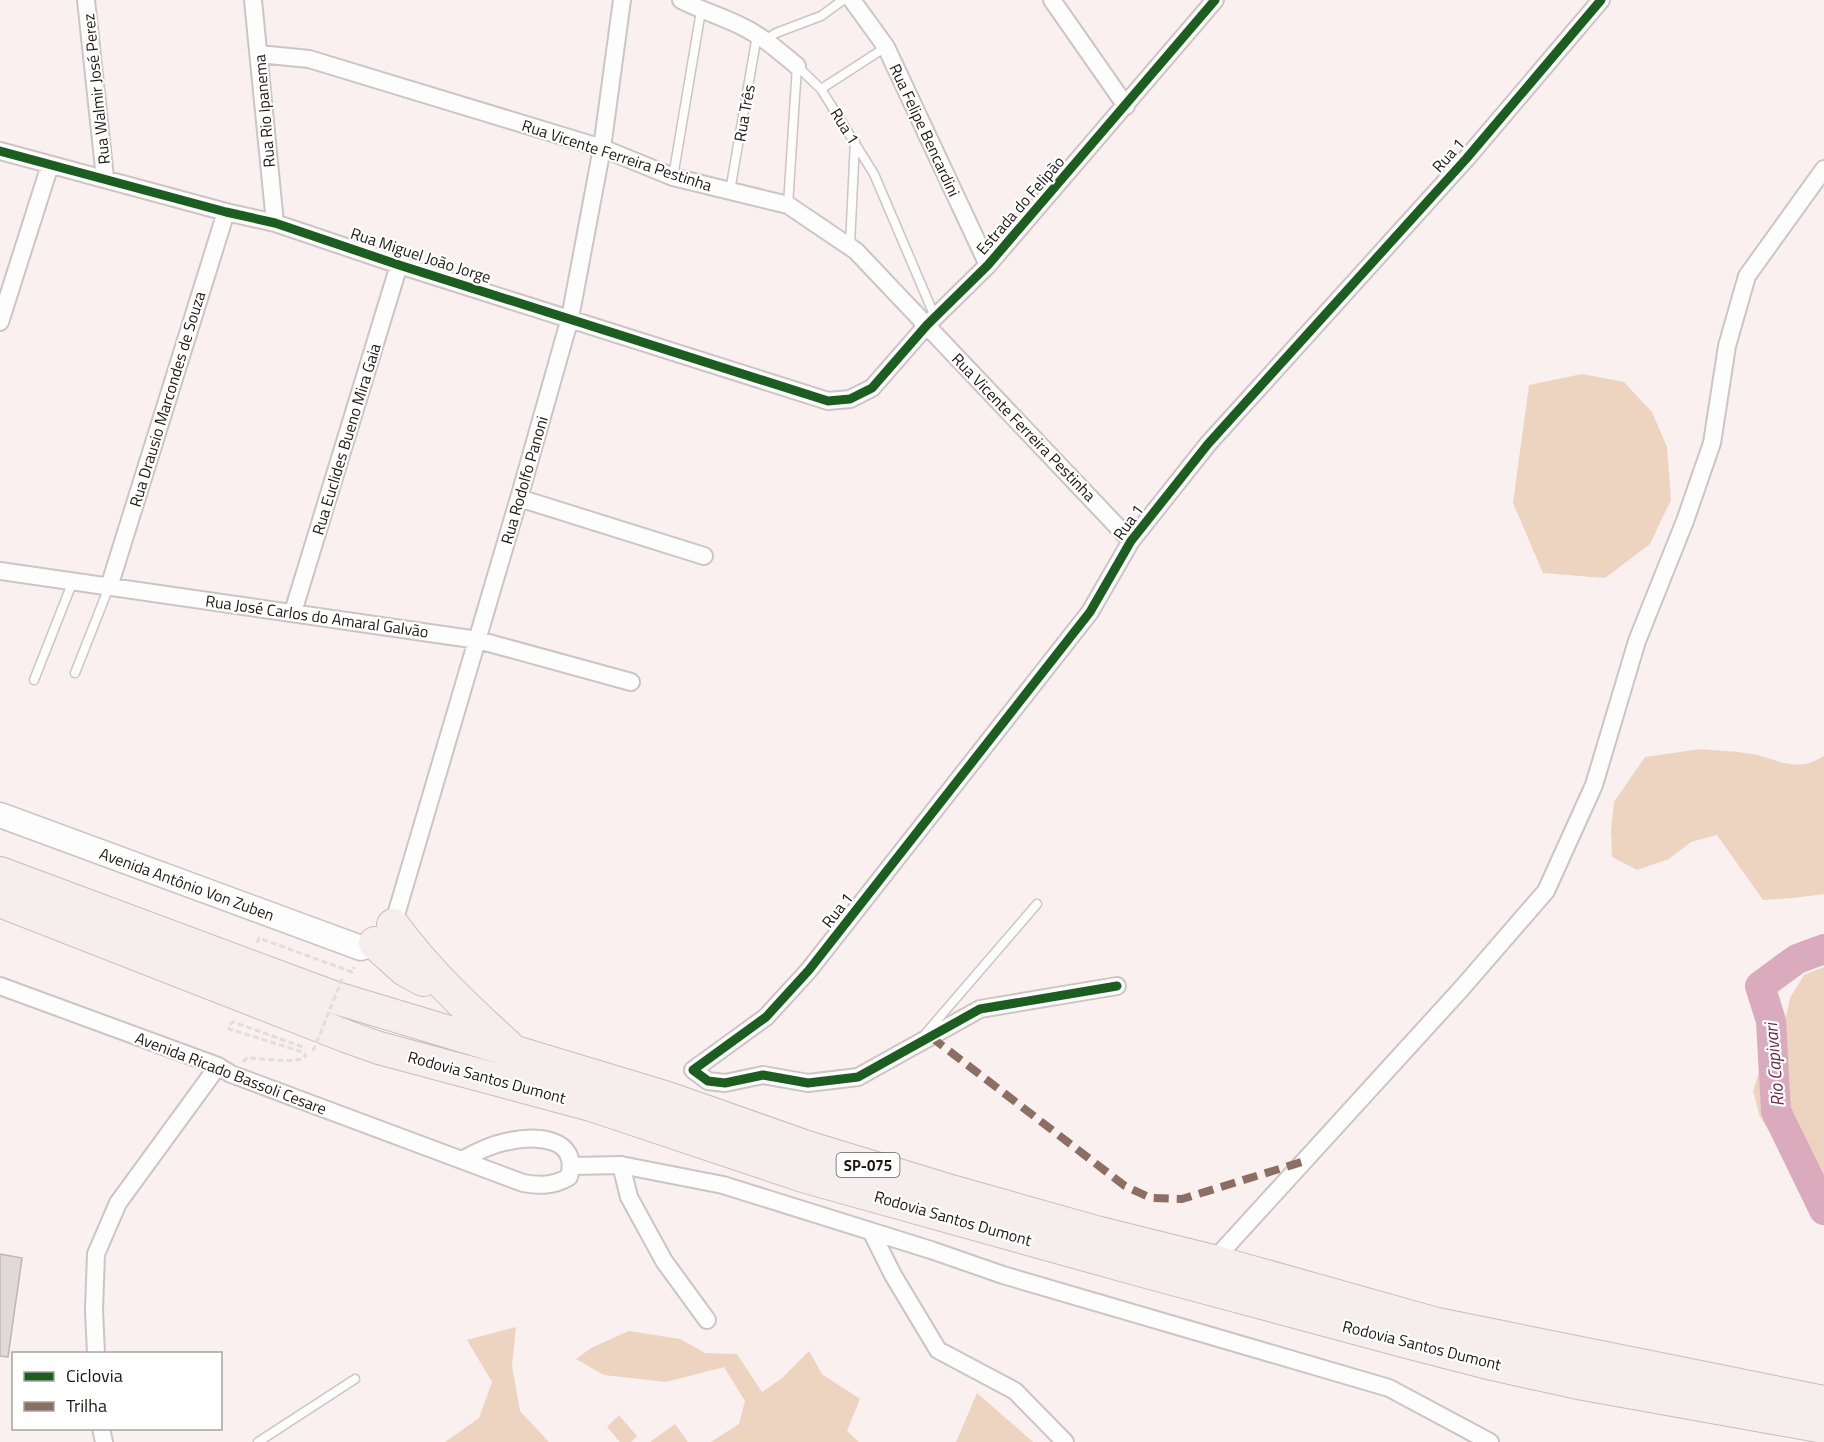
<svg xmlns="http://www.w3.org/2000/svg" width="1824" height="1442" font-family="'Titillium Web',sans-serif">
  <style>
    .green { fill: #ecd4c1 }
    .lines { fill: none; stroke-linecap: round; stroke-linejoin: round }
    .river { stroke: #daaabd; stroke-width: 30 }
    .building { fill: #e1d9d7; stroke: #bdb6b4; stroke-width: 1.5 }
    .lane-casing { stroke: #ccc5c4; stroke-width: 11 }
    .street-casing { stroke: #ccc5c4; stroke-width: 20 }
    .secondary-casing { stroke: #ccc5c4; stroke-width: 27 }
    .highway-casing { stroke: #c8bcbc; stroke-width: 34 }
    .path { stroke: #e1dede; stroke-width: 3; stroke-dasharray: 6 3; stroke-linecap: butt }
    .lane { stroke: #fefdfd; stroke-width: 8 }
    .street { stroke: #fefdfd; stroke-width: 16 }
    .secondary { stroke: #fefdfd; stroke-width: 24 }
    .highway { stroke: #f6eded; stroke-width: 32 }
    .path-bridge { stroke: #e1dede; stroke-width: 3; stroke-dasharray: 6 3; stroke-linecap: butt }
    .quiet { stroke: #8d6e63; stroke-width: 8; stroke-dasharray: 15 8; stroke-linecap: butt }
    .cycleway-casing { stroke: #fff; stroke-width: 13 }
    .cycleway { stroke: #1b5e20; stroke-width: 9 }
    .labels { text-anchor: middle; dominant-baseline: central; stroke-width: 4.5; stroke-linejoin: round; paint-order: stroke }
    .shield { fill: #fff; stroke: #625d5c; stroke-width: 1.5 }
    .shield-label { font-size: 15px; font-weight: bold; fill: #1e1716 }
    .street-label { font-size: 16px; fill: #1e1716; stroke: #fff }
    .water-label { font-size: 18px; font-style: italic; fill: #70244b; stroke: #fff }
  </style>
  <rect width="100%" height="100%" fill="#f9f0ef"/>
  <path class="green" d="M 1582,374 L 1624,382 L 1652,412 L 1667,447 L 1671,500 L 1650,544 L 1605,578 L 1543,573 L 1513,503 L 1529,385 Z
    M 1701,749 C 1719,751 1739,751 1757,755 C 1784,762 1798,772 1824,756 L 1824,894 L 1793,898 L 1763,900 L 1717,835 L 1691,842 L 1669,859 L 1637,870 L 1612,857 L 1611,830 L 1614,802 L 1645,757 Z
    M 1824,967 L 1824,1218 L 1760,1117 L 1753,1091 L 1762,1063 L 1782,1036 L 1790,998 L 1804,975 Z
    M 516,1327 L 512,1366 L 520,1411 L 549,1442 L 445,1442 L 479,1418 L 492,1382 L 467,1340 Z
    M 629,1331 L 680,1339 L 705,1353 L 737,1354 L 762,1392 L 782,1378 L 809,1351 L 822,1374 L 860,1399 L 847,1431 L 859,1442 L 711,1442 L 739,1424 L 745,1401 L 724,1367 L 666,1382 L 604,1375 L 576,1359 L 591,1348 Z
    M 977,1393 L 1032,1441 L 1034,1442 L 956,1442 Z
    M 619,1415 L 637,1436 L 631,1442 L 620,1442 L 607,1427 Z
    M 675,1424 L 688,1442 L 650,1442 Z"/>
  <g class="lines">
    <path class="river" d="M 1824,949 L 1797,959 L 1760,986 L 1771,1021 L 1776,1111 L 1824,1210"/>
  </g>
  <path class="building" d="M 0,1254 L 22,1258 L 8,1357 L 0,1356 Z"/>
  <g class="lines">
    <defs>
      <path id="lane" d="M 765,40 L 776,33 L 821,16 L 843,0
        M 797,66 L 821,89 L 874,174 L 935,317
        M 821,89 L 886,47
        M 673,177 L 701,11
        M 730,191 L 757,35
        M 788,205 L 797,66
        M 850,245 L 855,141
        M 75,673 L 109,587
        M 34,680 L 73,581
        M 926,1033 L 1037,904
        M 258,1442 L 355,1379"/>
      <path id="street" d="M 86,0 L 105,178
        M 253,0 L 275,223
        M 681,0 C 700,10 721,16 741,26 C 762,36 779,51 797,66
        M 852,0 L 886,47 L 988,265
        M 1052,0 L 1126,106
        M 259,54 L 309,59 L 602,148 L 673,177 L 788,205 L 856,251 L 1131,541
        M 0,151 L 226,212 L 275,223 L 399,265 L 828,401 L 850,399 L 872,388 L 927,325 L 988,265 L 1215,0
        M 0,322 L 50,165
        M 519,498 L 704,556
        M 0,571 L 478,640 L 631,682
        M 109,587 L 226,212
        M 293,612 L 399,265
        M 388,930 L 393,925 L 519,498 L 570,318 L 602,148 L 622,0
        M 0,986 L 218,1066 L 231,1074 L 523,1183 C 540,1186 553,1186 569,1177 C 580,1136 534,1135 505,1142 C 490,1145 476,1152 462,1160
        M 1117,986 L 980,1009 L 858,1077 L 808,1083 L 763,1075 L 725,1083 L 708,1081 L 693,1070 L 766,1017 L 809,970 L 1090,612 L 1131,541 L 1208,444 L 1466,159 L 1601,0
        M 621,1165 L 629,1197 L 664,1261 L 707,1320
        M 572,1166 L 621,1165 L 723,1185 L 931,1250 L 1003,1275 L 1389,1388 L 1490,1442
        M 871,1231 L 893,1275 L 938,1350 L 1015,1391 L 1065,1442
        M 1213,1261 L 1462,988 L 1546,891 L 1594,785 L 1637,641 L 1685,521 L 1712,443 L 1727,346 L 1747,276 L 1824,169
        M 96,1354 L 94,1310 L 96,1254 L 118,1203 L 218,1066
        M 101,1428 L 104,1442"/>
      <path id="secondary" d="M 0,815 L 361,948 L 375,943"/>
      <path id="highway" d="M 0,873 L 333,997 L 668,1098 L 807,1147 L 951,1191 L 1096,1232 L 1213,1261 L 1437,1324 L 1824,1402
        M 0,901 L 348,1037 L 379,1048 L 591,1105 L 806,1177 L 1143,1271 L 1407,1342 L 1492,1364 L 1578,1383 L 1824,1427
        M 393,925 C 427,971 465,1007 507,1045
        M 375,943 L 405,970 L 423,980"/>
    </defs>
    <use href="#lane" class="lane-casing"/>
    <use href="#street" class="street-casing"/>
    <use href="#secondary" class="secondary-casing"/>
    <use href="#highway" class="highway-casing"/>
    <path class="path" d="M 257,943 L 259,938 L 352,972 L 354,967
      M 243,1062 L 247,1058 C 262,1058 296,1065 306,1056 L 303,1052 L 229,1029 L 229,1025 L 233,1022 L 306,1048"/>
    <use href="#lane" class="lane"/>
    <use href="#street" class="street"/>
    <use href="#secondary" class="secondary"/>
    <use href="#highway" class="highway"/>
    <path class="path-bridge" d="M 313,1051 L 343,977"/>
    <path class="quiet" d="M 931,1037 L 1125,1186 L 1151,1198 L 1182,1199 L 1305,1161"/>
    <defs>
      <path id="cycleway" d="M 0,151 L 226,212 L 275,223 L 399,265 L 828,401 L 850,399 L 872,388 L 927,325 L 988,265 L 1215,0
        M 1117,986 L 980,1009 L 858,1077 L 808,1083 L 763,1075 L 725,1083 L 708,1081 L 693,1070 L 766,1017 L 809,970 L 1090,612 L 1131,541 L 1208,444 L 1466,159 L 1601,0"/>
    </defs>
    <use href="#cycleway" class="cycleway-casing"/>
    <use href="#cycleway" class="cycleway"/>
  </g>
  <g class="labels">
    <rect class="shield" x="836.5" y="1153" width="63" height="24" rx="4.5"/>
    <g class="shield-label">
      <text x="868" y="1165">SP-075</text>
    </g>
    <g class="street-label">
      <text transform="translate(96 89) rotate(-96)">Rua Walmir José Perez</text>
      <text transform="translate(264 111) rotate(-95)">Rua Rio Ipanema</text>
      <text transform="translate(744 113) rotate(-80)">Rua Três</text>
      <text transform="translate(845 126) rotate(58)">Rua 1</text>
      <text transform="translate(925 130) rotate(65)">Rua Felipe Bencardini</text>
      <text transform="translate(617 155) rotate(18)">Rua Vicente Ferreira Pestinha</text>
      <text transform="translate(1448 155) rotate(-48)">Rua 1</text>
      <text transform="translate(1020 205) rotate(-49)">Estrada do Felipão</text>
      <text transform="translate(421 255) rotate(18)">Rua Miguel João Jorge</text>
      <text transform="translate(167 399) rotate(-73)">Rua Drausio Marcondes de Souza</text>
      <text transform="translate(1024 427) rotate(46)">Rua Vicente Ferreira Pestinha</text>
      <text transform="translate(346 439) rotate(-73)">Rua Euclides Bueno Mira Gaia</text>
      <text transform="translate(524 480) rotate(-74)">Rua Rodolfo Panoni</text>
      <text transform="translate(1128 522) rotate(-54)">Rua 1</text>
      <text transform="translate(317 616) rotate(8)">Rua José Carlos do Amaral Galvão</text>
      <text transform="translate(187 884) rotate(20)">Avenida Antônio Von Zuben</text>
      <text transform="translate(837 910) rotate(-52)">Rua 1</text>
      <text transform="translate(231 1073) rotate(21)">Avenida Ricado Bassoli Cesare</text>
      <text transform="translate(487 1077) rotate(15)">Rodovia Santos Dumont</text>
      <text transform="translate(953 1218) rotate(16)">Rodovia Santos Dumont</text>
      <text transform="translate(1422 1345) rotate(14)">Rodovia Santos Dumont</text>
    </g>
    <g class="water-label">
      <text transform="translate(1774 1065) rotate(-95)">Rio Capivari</text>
    </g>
  </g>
  <rect x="12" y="1352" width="210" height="78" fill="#ffffff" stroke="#a5a2a2" stroke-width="1.5"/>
  <rect x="24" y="1372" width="30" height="9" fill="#1b5e20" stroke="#a5a2a2" stroke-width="1.5"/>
  <text x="66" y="1382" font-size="18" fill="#1e1716">Ciclovia</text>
  <rect x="24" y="1402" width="30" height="9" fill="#8d6e63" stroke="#a5a2a2" stroke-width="1.5"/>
  <text x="66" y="1412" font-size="18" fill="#1e1716">Trilha</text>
</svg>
